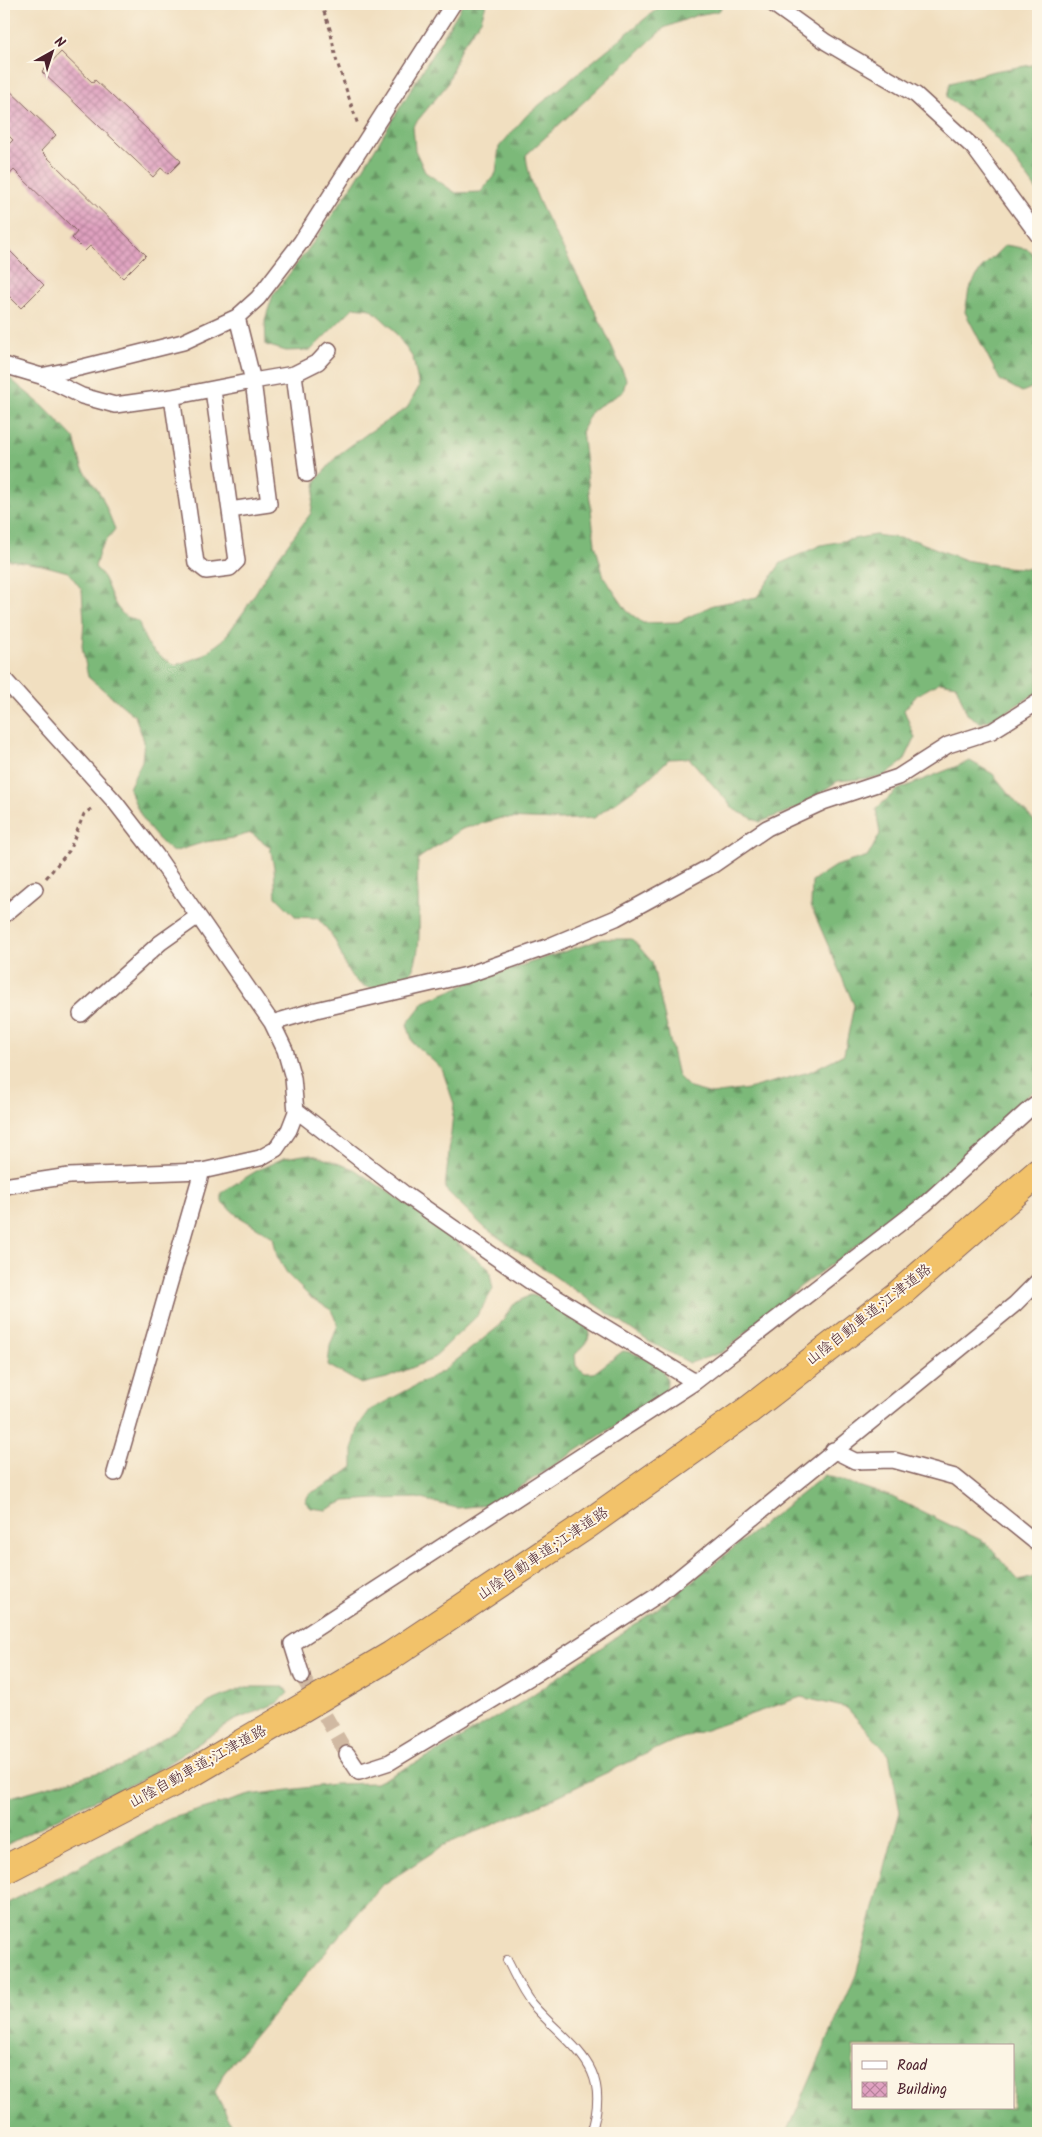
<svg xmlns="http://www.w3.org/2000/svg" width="1042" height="2137" font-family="Kalam,'Klee One',sans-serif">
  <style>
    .forest { fill: url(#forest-firs); stroke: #626c52; fill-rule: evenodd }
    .building { fill: url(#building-cross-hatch) }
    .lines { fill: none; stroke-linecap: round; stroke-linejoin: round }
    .street-tunnel { stroke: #d0b9a2; stroke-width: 15; stroke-dasharray: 15 8; stroke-linecap: butt }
    .lane-casing { stroke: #84625f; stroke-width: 10 }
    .street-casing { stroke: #84625f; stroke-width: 18 }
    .highway-casing { stroke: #84625f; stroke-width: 30 }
    .path { stroke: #84625f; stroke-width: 3; stroke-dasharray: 4 4; stroke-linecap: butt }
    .lane { stroke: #fff; stroke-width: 8 }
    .street { stroke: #fff; stroke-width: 15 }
    .highway { stroke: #f2c26a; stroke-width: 28 }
    .labels { text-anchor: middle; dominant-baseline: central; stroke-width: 4; stroke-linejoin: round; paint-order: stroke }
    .street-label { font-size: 15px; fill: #4a1f2b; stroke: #fcf5e5 }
  </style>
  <defs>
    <pattern id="forest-firs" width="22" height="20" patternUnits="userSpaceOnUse" patternTransform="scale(1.25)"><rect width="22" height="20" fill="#7bb979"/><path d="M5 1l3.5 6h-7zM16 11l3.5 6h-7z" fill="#679663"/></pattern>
    <pattern id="building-cross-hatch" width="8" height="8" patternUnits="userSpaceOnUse" patternTransform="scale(1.25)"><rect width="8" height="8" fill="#dfa1c0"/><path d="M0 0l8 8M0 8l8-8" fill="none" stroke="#b7839c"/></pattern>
  </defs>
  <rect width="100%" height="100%" fill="#fcf5e5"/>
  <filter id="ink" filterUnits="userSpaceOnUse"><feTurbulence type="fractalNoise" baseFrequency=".02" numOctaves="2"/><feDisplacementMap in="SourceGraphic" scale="10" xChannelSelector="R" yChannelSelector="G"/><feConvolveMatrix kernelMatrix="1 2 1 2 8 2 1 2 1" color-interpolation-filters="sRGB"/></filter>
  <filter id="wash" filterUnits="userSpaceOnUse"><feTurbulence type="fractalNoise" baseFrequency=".0096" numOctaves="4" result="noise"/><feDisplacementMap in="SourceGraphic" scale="20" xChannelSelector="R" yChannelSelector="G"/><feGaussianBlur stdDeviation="1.12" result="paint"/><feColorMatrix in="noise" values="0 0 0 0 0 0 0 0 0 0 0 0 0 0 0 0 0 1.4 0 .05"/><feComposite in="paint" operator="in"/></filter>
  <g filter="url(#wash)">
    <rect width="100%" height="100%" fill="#f1dfc0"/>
    <path class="forest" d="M 463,4 L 486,4 L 481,20 L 461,47 L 447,85 L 413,126 L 415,150 L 425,172 L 456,193 L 481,192 L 496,173 L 499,147 L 527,115 L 663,4 L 722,4 L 724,5 L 719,11 L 697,15 L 664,28 L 526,155 C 530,194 554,230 572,265 C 591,302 610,340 626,379 L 623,392 L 592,410 L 582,430 L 595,544 L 604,577 L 627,611 L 643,623 L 678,622 L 713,605 L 757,597 L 781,563 L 821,545 L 875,535 L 914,540 L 965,560 L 1004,567 L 1038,569 L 1038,692 L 999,716 L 981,723 L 967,714 L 956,685 L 940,682 L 917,695 L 904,710 L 915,738 L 904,761 L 882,777 L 838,781 L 797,808 L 760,822 L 735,810 L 689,758 L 669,759 L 649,778 L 594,818 L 559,820 L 501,818 L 462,829 L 419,858 C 411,888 438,984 387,987 C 374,988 366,990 355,980 C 345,971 341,951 334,939 C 330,931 323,925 317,918 L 296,917 L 276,897 L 274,868 L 270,847 L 251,833 L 233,838 L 205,842 L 173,852 C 149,833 140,817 129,788 L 142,761 L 144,741 L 135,716 L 88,677 L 82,646 L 84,622 L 82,590 L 68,572 L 42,565 L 4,559 L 4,376 L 8,377 L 44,407 L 74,438 L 82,467 L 102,497 L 115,529 L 100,549 L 95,567 C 110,581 108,598 121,612 C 125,617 133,619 139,622 C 145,646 154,655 176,665 L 202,656 L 223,640 L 245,610 L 273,564 L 311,513 L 316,481 L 338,455 L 368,433 L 407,408 L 419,387 L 413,358 L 392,328 L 371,309 L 354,307 L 311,350 L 286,351 L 266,345 L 265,320 L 273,295 L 316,239 L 356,180 Z
      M 1038,64 L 1038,192 L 1014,159 L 983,124 L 947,97 L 950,83 L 994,71 Z
      M 1005,245 L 1028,249 L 1038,260 L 1038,385 L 1022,392 L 1000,380 L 965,312 L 969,289 L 981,269 Z
      M 970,761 L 993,774 L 1014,800 L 1038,825 L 1038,1088 L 1018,1103 L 953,1166 L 889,1222 L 801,1286 L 723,1352 L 690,1363 L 648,1341 L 485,1228 L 445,1189 L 454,1104 L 442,1069 L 413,1043 L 407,1024 L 424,1002 L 471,982 L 603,939 L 632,939 L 652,962 L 678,1076 L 690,1088 L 712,1094 L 748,1089 L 809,1072 L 844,1054 L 854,1005 L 811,906 L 812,881 L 835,866 L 868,856 L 880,834 L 876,809 L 897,790 Z
      M 310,1154 L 354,1169 L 434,1223 L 489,1269 L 493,1289 L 478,1315 L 431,1360 L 387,1378 L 361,1384 L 328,1365 L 330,1346 L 338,1325 L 331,1310 L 310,1297 L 288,1275 L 277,1256 L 273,1237 L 238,1216 L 222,1202 L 222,1192 L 258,1170 L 284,1158 Z
      M 530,1295 L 545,1297 L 590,1330 L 588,1340 L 575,1355 L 576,1366 L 585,1373 L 594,1373 L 623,1351 C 638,1353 664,1363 667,1381 C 667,1384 666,1389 666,1393 L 494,1504 L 457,1508 L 417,1498 L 377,1499 L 345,1501 L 326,1510 L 311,1508 L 305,1502 L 309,1494 L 334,1481 L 353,1467 L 353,1447 L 359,1425 L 370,1410 L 443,1371 L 498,1327 L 514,1304 Z
      M 825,1475 L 892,1497 L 987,1543 L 1019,1581 L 1038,1576 L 1038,2133 L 787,2133 L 856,1975 L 900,1812 L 889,1755 L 847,1708 L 801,1697 L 671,1742 L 526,1811 L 444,1845 L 381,1886 L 224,2072 L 215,2092 L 236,2133 L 4,2133 L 4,1905 L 169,1819 L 250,1795 L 334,1784 L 376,1783 L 437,1752 L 522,1702 L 657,1609 ZM 853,2046 L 1013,2046 L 1013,2108 L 853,2108 Z
      M 246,1687 L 284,1687 L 288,1693 L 277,1703 L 233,1721 L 146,1778 L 81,1806 L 4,1846 L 4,1799 L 121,1766 L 177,1729 L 209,1702 Z"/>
    <g id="blocks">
      <path class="building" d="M 61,52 L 93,83 L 95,80 L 181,161 L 168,174 L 161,168 L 153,177 L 42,72 Z
        M 4,85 L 56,135 L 41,151 L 146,255 L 123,278 L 90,246 L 85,251 L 72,238 L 77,232 L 14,170 L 4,181 L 4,149 L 13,140 L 4,131 Z
        M 4,245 L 44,285 L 21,308 L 4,291 Z"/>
    </g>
  </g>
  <g filter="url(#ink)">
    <use href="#blocks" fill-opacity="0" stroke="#84625f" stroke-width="1"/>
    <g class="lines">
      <path class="street-tunnel" d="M 302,1676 L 347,1754"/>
      <defs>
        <path id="lane" d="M 507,1960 C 515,1975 521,1991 532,2004 C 570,2048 614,2064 591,2133"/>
        <path id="street" d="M 773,4 L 826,42 L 916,95 L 974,148 L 1038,235
          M 4,365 L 41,376 L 79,368 L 183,342 L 237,317 L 258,298 L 301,242 L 453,4
          M 294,374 L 307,474
          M 41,376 L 82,396 L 115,405 L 172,397 L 253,381 L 294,374 L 318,362 L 329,350
          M 172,397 L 196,563 L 206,571 L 230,568 L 237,561 L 213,390
          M 230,510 L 269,504 L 253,381 L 237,317
          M 4,679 L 115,802 L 156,855 L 272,1023 L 285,1050 L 293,1078 L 296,1112 L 289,1130 L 276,1149 L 260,1158 L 202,1171 L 69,1176 L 4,1186
          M 4,915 L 35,889
          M 81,1014 L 160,943 L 198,916
          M 272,1023 L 316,1010 L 467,975 L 547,947 L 616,918 L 713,865 L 767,828 L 823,802 L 898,777 L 948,745 L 992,731 L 1038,702
          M 296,1110 L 406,1195 L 534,1284 L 695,1382
          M 833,1450 L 855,1461 L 893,1460 L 955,1477 L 1038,1544
          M 115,1473 L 202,1171
          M 302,1676 L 292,1644 L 695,1382 L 925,1204 L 1026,1112 L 1038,1103
          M 347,1754 L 359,1772 L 390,1762 L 537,1673 L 658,1595 L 1015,1304 L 1038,1281"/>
        <path id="highway" d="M 4,1870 L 195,1771 L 392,1655 L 585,1526 L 750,1409 L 900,1293 L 1038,1173"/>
      </defs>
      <use href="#lane" class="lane-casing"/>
      <use href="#street" class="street-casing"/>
      <use href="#highway" class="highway-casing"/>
      <path class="path" d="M 321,4 L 330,29 L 336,59 L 358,125
        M 46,878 L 69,851 L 84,814 L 91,809"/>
      <use href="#lane" class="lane"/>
      <use href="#street" class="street"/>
      <use href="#highway" class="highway"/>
    </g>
  </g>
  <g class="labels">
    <g class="street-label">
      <text transform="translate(869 1315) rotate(-38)">山陰自動車道;江津道路</text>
      <text transform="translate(543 1554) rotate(-34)">山陰自動車道;江津道路</text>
      <text transform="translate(198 1767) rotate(-29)">山陰自動車道;江津道路</text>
    </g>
  </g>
  <rect width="1042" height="2137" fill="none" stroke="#fcf5e5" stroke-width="20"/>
  <rect x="852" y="2044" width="162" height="65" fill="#fcf5e5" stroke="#b59f9b"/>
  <rect x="862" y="2061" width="25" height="8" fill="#ffffff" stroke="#b59f9b"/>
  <text x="897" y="2070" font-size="15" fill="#4a1f2b">Road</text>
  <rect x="862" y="2082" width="25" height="15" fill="url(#building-cross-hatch)" stroke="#b59f9b"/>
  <text x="897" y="2094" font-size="15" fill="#4a1f2b">Building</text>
  <g transform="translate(52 52) rotate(39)" stroke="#fcf5e5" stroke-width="4" paint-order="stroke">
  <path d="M0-4L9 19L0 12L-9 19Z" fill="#4a1f2b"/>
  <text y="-8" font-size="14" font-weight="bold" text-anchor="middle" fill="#4a1f2b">N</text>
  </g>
</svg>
